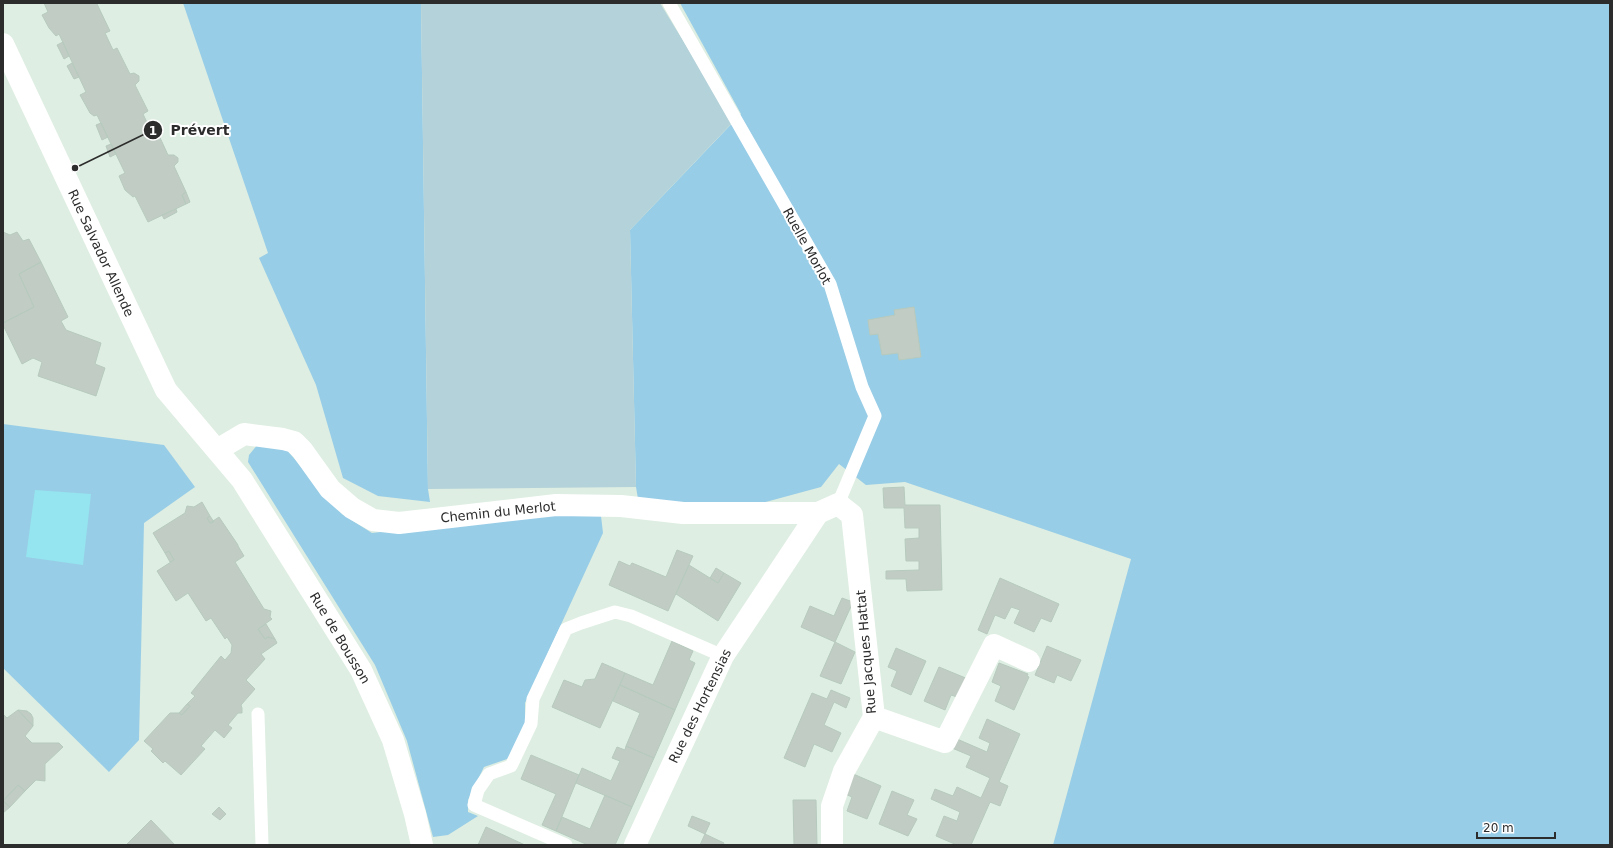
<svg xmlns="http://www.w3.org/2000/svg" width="1613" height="848" font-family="'DejaVu Sans',sans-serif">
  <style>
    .green { fill: #98cde7 }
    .cemetery { fill: #b4d2d9 }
    .pitch { fill: #94e5ef }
    .building { fill: #c1cdc4; stroke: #b7cabe }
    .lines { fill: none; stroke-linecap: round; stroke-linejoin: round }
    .service { stroke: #fff; stroke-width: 13 }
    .minor { stroke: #fff; stroke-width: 22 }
    .labels { text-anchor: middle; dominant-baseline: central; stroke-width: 4; stroke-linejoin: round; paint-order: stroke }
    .street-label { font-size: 13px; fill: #2c2c2c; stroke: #fff }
    .leader { fill: none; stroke: #2c2c2c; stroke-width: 1.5 }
    .callout-dot { fill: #2c2c2c; stroke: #fff; stroke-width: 1.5 }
    .mark-label { font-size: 12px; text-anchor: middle; font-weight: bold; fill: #fff }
    .callout-label { font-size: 14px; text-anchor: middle; font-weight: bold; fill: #2c2c2c; stroke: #fff; stroke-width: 4; stroke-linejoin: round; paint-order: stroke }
  </style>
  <rect width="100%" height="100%" fill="#deeee2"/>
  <path class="green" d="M 183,3 L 421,3 L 428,489 L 430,502 L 378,496 L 343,478 L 316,385 L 259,258 L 268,253 Z
    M 680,3 L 1610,3 L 1610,845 L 1053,845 L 1131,559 L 905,482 L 866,485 L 839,464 L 821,487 L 755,505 L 639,505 L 636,487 L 630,230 L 741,114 Z
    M 3,424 L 164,445 L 195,487 L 144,523 L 139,740 L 109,772 L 3,668 Z
    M 259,443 L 286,449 L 342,514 L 372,533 L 570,510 L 601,516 L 603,533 L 525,703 L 525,727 L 510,758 L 484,767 L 468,800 L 468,812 L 478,816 L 448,835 L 433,837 L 407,741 L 375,665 L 248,462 L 249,455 Z"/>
  <path class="cemetery" d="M 421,3 L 660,3 L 733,122 L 630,230 L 636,487 L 428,489 Z"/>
  <path class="pitch" d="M 35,490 L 91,494 L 83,565 L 26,557 Z"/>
  <path class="building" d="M 44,3 L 99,3 L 97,4 L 110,31 L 105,33 L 113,50 L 117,48 L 130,74 L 134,73 L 139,76 L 139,81 L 135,85 L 148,111 L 143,114 L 151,131 L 156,129 L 168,155 L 174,155 L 178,158 L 178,162 L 174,166 L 186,192 L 182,195 L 186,204 L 148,222 L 135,196 L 133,197 L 125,190 L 119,176 L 125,173 L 97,115 L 94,116 L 90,113 L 80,95 L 86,92 L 59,34 L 56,36 L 49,28 L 42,15 L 48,12 Z
    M 63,42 L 69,56 L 64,59 L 57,45 Z
    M 72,63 L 79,77 L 74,79 L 67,66 Z
    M 101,123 L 108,137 L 102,140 L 96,125 Z
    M 111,144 L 116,154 L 110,157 L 106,146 Z
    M 186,192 L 190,202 L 186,204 L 182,195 Z
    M 176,209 L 177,212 L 164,219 L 162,215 Z
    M 3,232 L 10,235 L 17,232 L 23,241 L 29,239 L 41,262 L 19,274 L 34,307 L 3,323 Z
    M 41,262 L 68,317 L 61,321 L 66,330 L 101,343 L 95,364 L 105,368 L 96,396 L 38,376 L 42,362 L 33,358 L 22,364 L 3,325 L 3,323 L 34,307 L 19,274 Z
    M 914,307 L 921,357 L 899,360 L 898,353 L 882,355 L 878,334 L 870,335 L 868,320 L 895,315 L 894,310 Z
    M 904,487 L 905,505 L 940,505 L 942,590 L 907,591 L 906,579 L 886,579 L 886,571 L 919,570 L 919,561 L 906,561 L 905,539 L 919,538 L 919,528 L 905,528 L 904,508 L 884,508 L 883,488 Z
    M 202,502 L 210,516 L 207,518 L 210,523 L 219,517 L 238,545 L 238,546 L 244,556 L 235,562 L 264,609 L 271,611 L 270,617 L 272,619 L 258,629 L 265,639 L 268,637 L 275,639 L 277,643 L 261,654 L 265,659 L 246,680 L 255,689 L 241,705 L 242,708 L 242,713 L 238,713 L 228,725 L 232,728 L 224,738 L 215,730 L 201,746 L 205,749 L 181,775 L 165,761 L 163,763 L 151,751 L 153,749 L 144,741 L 170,713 L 179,713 L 182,715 L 190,706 L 187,704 L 195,696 L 191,693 L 221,656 L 225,660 L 231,653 L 232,645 L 227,637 L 225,639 L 211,618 L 206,621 L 188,593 L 176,601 L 157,571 L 174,560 L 169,551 L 165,553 L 153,533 L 185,513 L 187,506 L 194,507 Z
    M 210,516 L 214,522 L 210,523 L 207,518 Z
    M 677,550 L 693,556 L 668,611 L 609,585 L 619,561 L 630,566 L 632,563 L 666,577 Z
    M 169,551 L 174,560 L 170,562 L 165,553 Z
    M 689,565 L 718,583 L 724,573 L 741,583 L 718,621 L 676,594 Z
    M 716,568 L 724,573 L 718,583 L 710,578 Z
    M 1000,578 L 1059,604 L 1051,622 L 1041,618 L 1034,632 L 1014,623 L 1020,610 L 1011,607 L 1005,619 L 995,615 L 987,634 L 978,630 Z
    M 842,598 L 853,602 L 835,642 L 801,627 L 810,606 L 834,616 Z
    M 266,624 L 275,639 L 268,637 L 265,639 L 258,629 Z
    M 672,641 L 693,651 L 689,660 L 695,663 L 675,710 L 620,685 L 625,673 L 653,685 Z
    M 835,642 L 855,652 L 841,684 L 820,676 Z
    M 1047,646 L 1081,660 L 1071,681 L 1057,675 L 1054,683 L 1035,675 Z
    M 896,648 L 926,661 L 911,695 L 891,686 L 897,671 L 888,667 Z
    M 602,663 L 625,673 L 600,728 L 552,707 L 564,680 L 582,687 L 585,680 L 595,679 Z
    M 999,663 L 1028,674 L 1027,676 L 1029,677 L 1014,710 L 995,701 L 1001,686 L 992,682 Z
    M 939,667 L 968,679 L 960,698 L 951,695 L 945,710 L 924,701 Z
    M 620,685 L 675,710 L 654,758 L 626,746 L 640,713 L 613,701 Z
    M 831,690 L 850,698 L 846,708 L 834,702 L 824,725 L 841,733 L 832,752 L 814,744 L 805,767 L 784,758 L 812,693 L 827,699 Z
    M 187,704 L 190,706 L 182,715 L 179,713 Z
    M 18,710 L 33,726 L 25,736 L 32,743 L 59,743 L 63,747 L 45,764 L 45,781 L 36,780 L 25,791 L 18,785 L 3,801 L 10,807 L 3,813 L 3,714 L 7,718 Z
    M 18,710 L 27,711 L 31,714 L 33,718 L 33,726 Z
    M 987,719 L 1020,734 L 999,782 L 1008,786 L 1000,806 L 990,802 L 971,845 L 957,845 L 936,836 L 944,816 L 957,821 L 960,812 L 931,799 L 935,789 L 953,796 L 957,787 L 981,798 L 990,778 L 966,767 L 971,756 L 952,748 L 957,739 L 987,752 L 990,743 L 979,738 Z
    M 626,746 L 654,758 L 632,807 L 576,783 L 582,768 L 611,781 L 620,761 L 612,758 L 617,747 L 625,750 Z
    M 531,755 L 579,775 L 556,831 L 542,825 L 556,794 L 521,779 Z
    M 851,773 L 881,786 L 867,819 L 847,811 L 852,797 L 843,793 Z
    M 18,785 L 25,791 L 10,807 L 3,801 Z
    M 892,791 L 914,800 L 907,815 L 917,819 L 908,836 L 879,824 Z
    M 605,795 L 632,807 L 615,845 L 588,845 L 556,831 L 562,817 L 590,829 Z
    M 793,800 L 816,800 L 817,845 L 794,845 Z
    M 219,807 L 226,814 L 220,820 L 212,814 Z
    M 692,816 L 710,823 L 705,834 L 688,826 Z
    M 151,820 L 175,845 L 126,845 Z
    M 486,827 L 525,845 L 478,845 Z
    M 705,834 L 724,843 L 723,845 L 700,845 Z"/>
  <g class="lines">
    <path class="service" d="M 669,3 L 830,284 L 862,387 L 875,416 L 838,504
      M 258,714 L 262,845
      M 566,845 L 474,805 L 478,790 L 489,774 L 511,766 L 531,724 L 533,699 L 566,629 L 581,623 L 615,612 L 631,616 L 723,656"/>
    <path class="minor" d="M 3,44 L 166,390 L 242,480 L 361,670 L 393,740 L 415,814 L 422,845
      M 217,450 L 244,434 L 283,439 L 294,442 L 302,450 L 330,489 L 352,508 L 373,520 L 399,523 L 556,505 L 621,506 L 683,513 L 818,513
      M 874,717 L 945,742 L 994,645 L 1029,661
      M 635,845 L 723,656 L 818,513 L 838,504 L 852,515 L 874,717 L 844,771 L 832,806 L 832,845"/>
  </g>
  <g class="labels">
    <g class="street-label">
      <text transform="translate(807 246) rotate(61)">Ruelle Morlot</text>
      <text transform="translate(101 253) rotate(65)">Rue Salvador Allende</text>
      <text transform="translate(498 512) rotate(-6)">Chemin du Merlot</text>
      <text transform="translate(340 638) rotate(59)">Rue de Bousson</text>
      <text transform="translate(866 652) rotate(-95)">Rue Jacques Hattat</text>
      <text transform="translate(700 706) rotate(-64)">Rue des Hortensias</text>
    </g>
  </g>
  <path class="leader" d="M75 168L153 130"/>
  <g class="callout-dot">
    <circle cx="75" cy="168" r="4"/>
    <circle cx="153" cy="130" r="10"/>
  </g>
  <g class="mark-label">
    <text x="153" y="135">1</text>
  </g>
  <g class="callout-label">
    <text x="200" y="135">Prévert</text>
  </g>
  <rect width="1613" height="848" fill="none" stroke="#2c2c2c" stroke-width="8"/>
  <path d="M1477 832v6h78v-6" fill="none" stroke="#2c2c2c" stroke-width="2"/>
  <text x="1483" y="832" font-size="12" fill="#2c2c2c" stroke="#ffffff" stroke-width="3" paint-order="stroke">20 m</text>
</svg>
